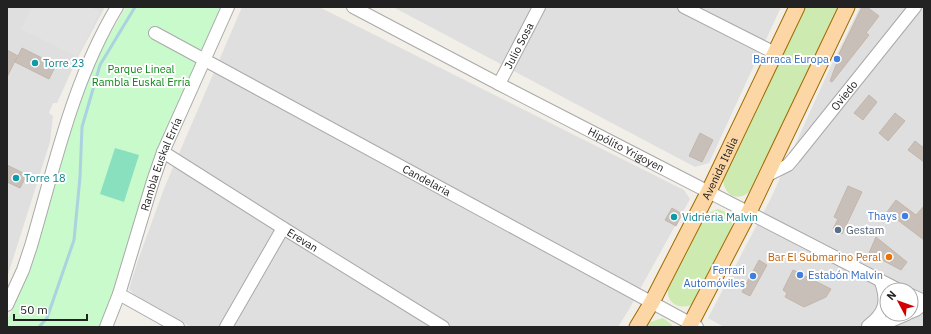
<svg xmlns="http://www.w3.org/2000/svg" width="931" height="334" font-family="'IBM Plex Sans',sans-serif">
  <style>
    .residential { fill: #e0dfdf; fill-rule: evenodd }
    .grass { fill: #cdebb0 }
    .park { fill: #c8facc }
    .pitch { fill: #88e0be }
    .parking { fill: #e2e2e2 }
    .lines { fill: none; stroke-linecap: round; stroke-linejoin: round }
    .stream { stroke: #aad3df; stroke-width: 3 }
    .building { fill: #c7bfb8; stroke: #c4b6ab }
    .minor-casing { stroke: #a9a9a9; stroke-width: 14 }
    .major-casing { stroke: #a06b00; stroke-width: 17 }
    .minor { stroke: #fff; stroke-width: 12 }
    .major { stroke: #fcd6a4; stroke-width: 15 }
    .shop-dot { fill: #3f7fe0; stroke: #fff; stroke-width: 1.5 }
    .culture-dot { fill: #0f9aa8; stroke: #fff; stroke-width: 1.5 }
    .service-dot { fill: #5c6f8a; stroke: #fff; stroke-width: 1.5 }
    .food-dot { fill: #e8710a; stroke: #fff; stroke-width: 1.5 }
    .labels { text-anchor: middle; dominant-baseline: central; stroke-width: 4; stroke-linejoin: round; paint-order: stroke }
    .street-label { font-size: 11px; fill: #222; stroke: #fff }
    .shop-label { font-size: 11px; fill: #366cbe; stroke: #fff; text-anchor: end }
    .culture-label { font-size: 11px; fill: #0d838f; stroke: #fff; text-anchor: start }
    .park-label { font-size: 11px; fill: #0c8416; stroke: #fff }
    .service-label { font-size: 11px; fill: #4e5e75; stroke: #fff; text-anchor: start }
    .food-label { font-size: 11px; fill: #c56008; stroke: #fff; text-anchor: end }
  </style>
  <rect width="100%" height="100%" fill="#f2efe9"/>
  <path class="residential" d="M 7,7 L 105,7 L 77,59 L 57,103 L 53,103 L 49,113 L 53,116 L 50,142 L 7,278 Z
    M 242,7 L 319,7 L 684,190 L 690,199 L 628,311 L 618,327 L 191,327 L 137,298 L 129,289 L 138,260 L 165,186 Z
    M 393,7 L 781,7 L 709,163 L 695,167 Z
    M 860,7 L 924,7 L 924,327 L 724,327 L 708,318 L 771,198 L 829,70 ZM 887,290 L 911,290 L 911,314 L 887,314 Z"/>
  <path class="grass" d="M 805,7 L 838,7 L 753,188 C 742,202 725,199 723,180 Z
    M 717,209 C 728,211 734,218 732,230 L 693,304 C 680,311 666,303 668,289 L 705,217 L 709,213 Z
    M 663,318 L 671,324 L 673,327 L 646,327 L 650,322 Z"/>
  <path class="park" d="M 126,7 L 222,7 L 119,279 L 102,327 L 7,327 L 7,321 L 27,278 L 37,245 L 66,141 L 78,109 L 98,55 Z"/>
  <path class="pitch" d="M 115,148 L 139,155 L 124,202 L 100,194 Z"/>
  <path class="parking" d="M 32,7 L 90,7 L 100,12 L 77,57 L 21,29 Z"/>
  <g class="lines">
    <path class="stream" d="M 39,327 L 47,318 L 74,240 L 80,177 L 82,127 L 100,65 L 135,7"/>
  </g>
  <path class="building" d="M 862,7 L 867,7 L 879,16 L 866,33 L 869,35 L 832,82 L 830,81 L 839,57 L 838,56 Z
    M 22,48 L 56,65 L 49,79 L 15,62 L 17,57 L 7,77 L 7,50 L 18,56 Z
    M 869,95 L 877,102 L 863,120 L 854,113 Z
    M 895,113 L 905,121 L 888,141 L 879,133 Z
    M 700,133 L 713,140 L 702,162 L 689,156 Z
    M 915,141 L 924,148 L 924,162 L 908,150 Z
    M 7,165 L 27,175 L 20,188 L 7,182 Z
    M 848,186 L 862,192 L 842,234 L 833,229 L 838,219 L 834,217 Z
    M 896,200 L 916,215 L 924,206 L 924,240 L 887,212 Z
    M 672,208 L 682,214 L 676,226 L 665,220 Z
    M 876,237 L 907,262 L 901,270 L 869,253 Z
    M 759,260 L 767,265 L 750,296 L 742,292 Z
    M 793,270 L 831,289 L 826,297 L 804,307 L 785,297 L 787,293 L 783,290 Z"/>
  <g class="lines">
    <defs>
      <g id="minor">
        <path id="s1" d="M 353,7 L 499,84 L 899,290"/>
        <path d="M 684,7 L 775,53"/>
        <path id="s2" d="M 155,33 L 697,327"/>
        <path id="s3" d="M 499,84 L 539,7"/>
        <path id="s4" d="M 163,152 L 283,228 L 443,327"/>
        <path id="s5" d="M 766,176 L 788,165 L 794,158 L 915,7"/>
        <path d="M 119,294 L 178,327"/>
        <path d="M 911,295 L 924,301"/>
        <path d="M 7,305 L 23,270 L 31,246 C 55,164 73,80 117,7"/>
        <path d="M 911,312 L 916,310 L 924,303"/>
        <path d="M 868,326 C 885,313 888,302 881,282"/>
        <path d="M 870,326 L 879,326 L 907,314"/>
        <path id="s6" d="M 106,327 L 119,294 L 153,181 L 163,152 L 228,7"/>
        <path d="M 226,327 L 283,228"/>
      </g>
      <g id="major">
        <path id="s7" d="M 637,327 L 652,302 L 709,191 L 797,7"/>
        <path d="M 689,327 L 749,212 L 847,7"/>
      </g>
    </defs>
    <use href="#minor" class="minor-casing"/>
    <use href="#major" class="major-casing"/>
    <use href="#minor" class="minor"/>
    <use href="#major" class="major"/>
  </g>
  <g class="shop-dot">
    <circle cx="837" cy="59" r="4"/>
    <circle cx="905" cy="216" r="4"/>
    <circle cx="800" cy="275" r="4"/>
    <circle cx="753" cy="276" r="4"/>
  </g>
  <g class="culture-dot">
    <circle cx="35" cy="63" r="4"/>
    <circle cx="16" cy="178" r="4"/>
    <circle cx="674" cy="217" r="4"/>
  </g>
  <circle class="service-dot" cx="838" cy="230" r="4"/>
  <circle class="food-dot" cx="889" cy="257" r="4"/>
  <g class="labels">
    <g class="street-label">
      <text stroke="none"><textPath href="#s3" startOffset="43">Julio Sosa</textPath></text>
      <text stroke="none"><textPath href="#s5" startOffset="114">Oviedo</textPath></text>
      <text stroke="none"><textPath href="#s1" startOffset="308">Hipólito Yrigoyen</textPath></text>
      <text stroke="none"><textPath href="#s6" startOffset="172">Rambla Euskal Erría</textPath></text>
      <text stroke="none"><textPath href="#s7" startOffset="179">Avenida Italia</textPath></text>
      <text stroke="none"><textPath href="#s2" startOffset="309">Candelaria</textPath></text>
      <text stroke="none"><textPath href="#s4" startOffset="165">Erevan</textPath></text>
    </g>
    <g class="shop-label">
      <text x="829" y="59">Barraca Europa</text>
      <text x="897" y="216">Thays</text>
      <text x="745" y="270">Ferrari<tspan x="745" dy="13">Automóviles</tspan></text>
      <text x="808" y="275" text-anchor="start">Estabón Malvin</text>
    </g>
    <g class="culture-label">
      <text x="43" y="63">Torre 23</text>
      <text x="24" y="178">Torre 18</text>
      <text x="682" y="217">Vidrieria Malvin</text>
    </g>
    <g class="park-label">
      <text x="141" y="69">Parque Lineal<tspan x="141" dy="13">Rambla Euskal Erría</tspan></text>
    </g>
    <g class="service-label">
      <text x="846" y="230">Gestam</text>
    </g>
    <g class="food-label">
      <text x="881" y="257">Bar El Submarino Peral</text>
    </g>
  </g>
  <rect width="931" height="334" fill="none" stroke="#222222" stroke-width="16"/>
  <g transform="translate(899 302) rotate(311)"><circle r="19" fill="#ffffff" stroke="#a7a7a7"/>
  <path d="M0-3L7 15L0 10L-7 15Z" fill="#d40000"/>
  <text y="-6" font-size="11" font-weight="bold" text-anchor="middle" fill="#222222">N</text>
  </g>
  <path d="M14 314v6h73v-6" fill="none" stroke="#222222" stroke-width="2"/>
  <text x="20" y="314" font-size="12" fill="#222222" stroke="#ffffff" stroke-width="3" paint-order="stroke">50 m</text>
</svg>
